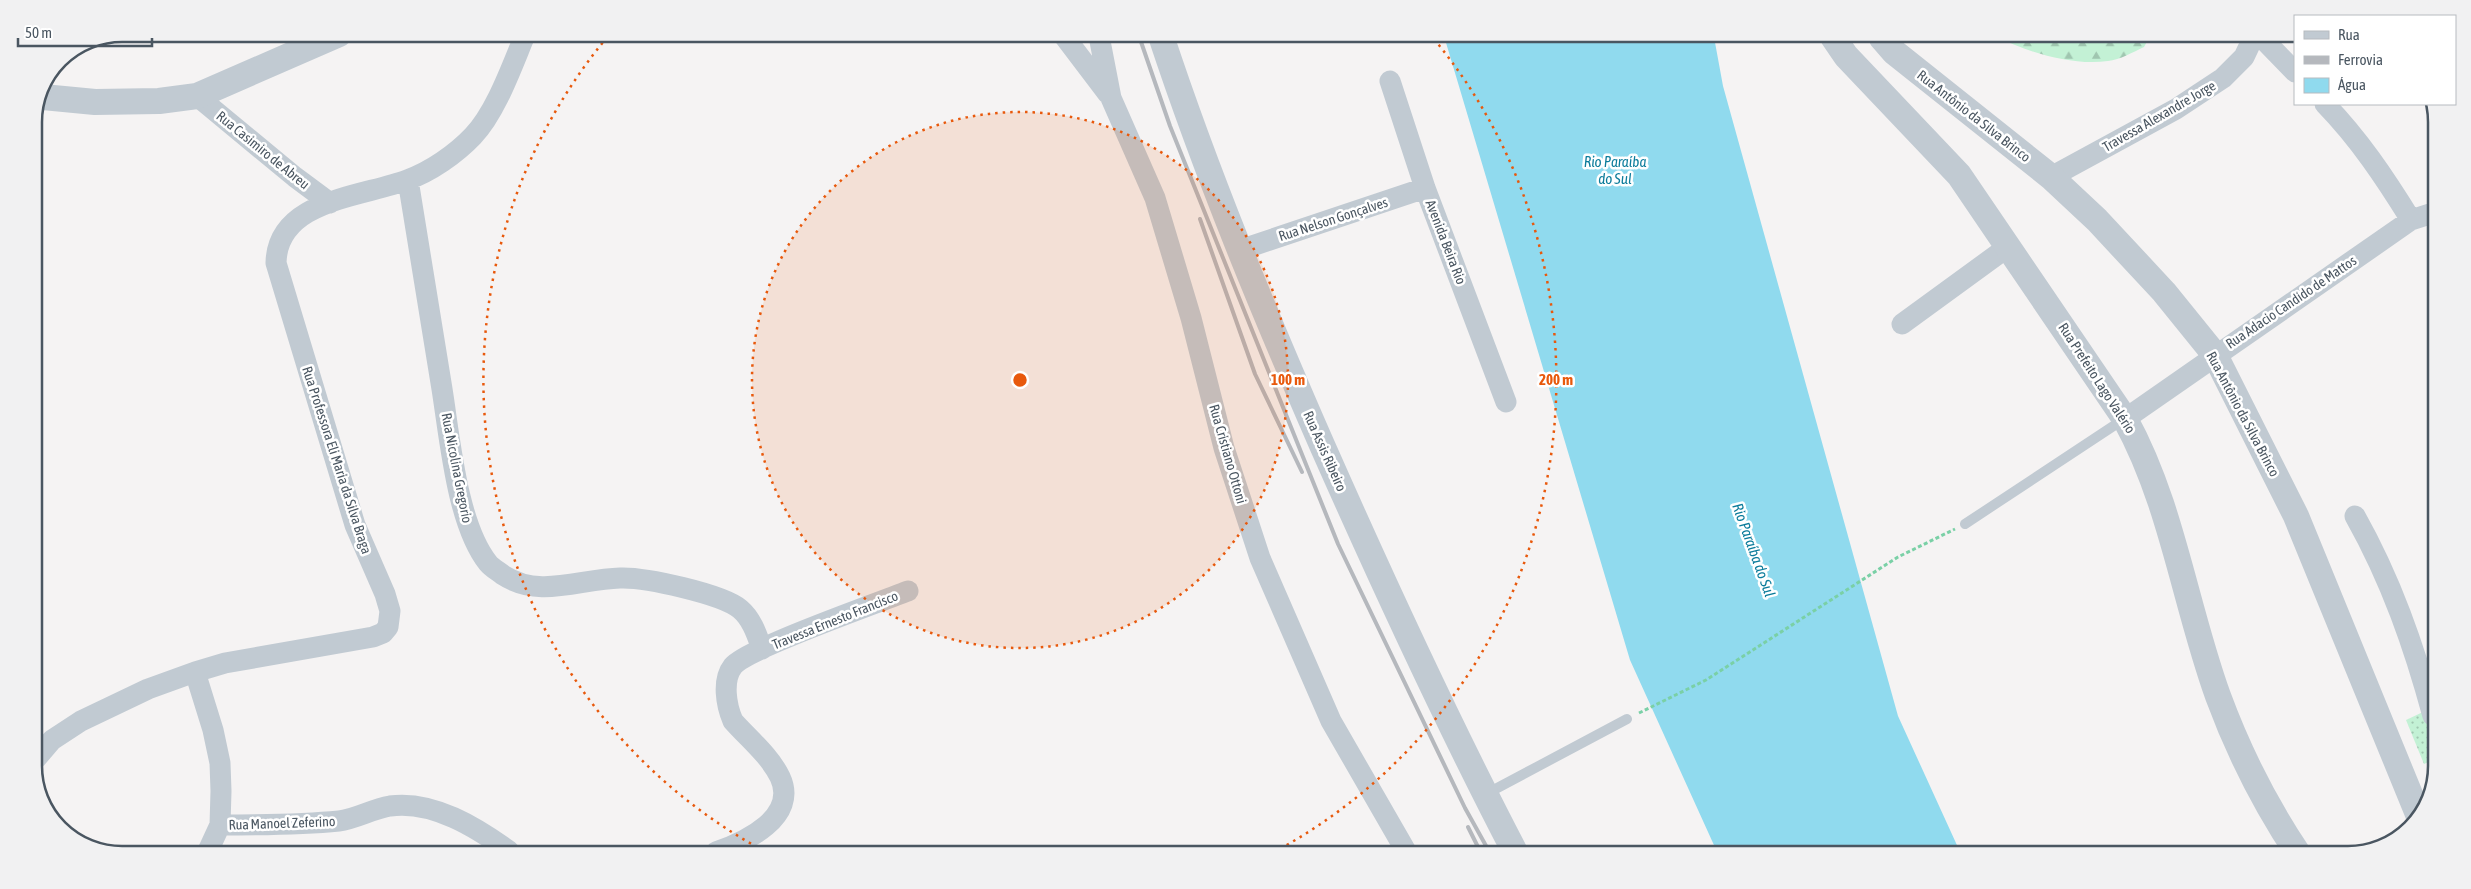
<svg xmlns="http://www.w3.org/2000/svg" width="2471" height="889" font-family="'Asap Condensed',sans-serif">
  <style>
    .forest { fill: url(#forest-firs) }
    .park { fill: url(#park-dots) }
    .water { fill: #90daee }
    .lines { fill: none; stroke-linecap: round; stroke-linejoin: round }
    .path { stroke: #7ad0a6; stroke-width: 3; stroke-dasharray: 4 2.5; stroke-linecap: butt }
    .service { stroke: #c1cad2; stroke-width: 10 }
    .minor { stroke: #c1cad2; stroke-width: 21 }
    .tertiary { stroke: #c1cad2; stroke-width: 26 }
    .rail { stroke: #b5b8bd; stroke-width: 4 }
    .ring { fill: none; stroke: #e8590c; stroke-width: 2.5; stroke-dasharray: 2.5 5 }
    .labels { text-anchor: middle; dominant-baseline: central; stroke-width: 5; stroke-linejoin: round; paint-order: stroke }
    .street-label { font-size: 14px; fill: #4a5661; stroke: #fff }
    .water-label { font-size: 15px; font-style: italic; fill: #0c7c9b; stroke: #fff }
    .rim { fill: none; stroke: #4a5661; stroke-width: 2.5 }
    .centre { fill: #e8590c; stroke: #fff; stroke-width: 2.5 }
    .ring-label { font-size: 15px; text-anchor: middle; font-weight: bold; fill: #e8590c; stroke: #fff; stroke-width: 5; stroke-linejoin: round; paint-order: stroke }
  </style>
  <defs>
    <pattern id="forest-firs" width="22" height="20" patternUnits="userSpaceOnUse" patternTransform="scale(1.25)"><rect width="22" height="20" fill="#c3f1d5"/><path d="M5 1l3.5 6h-7zM16 11l3.5 6h-7z" fill="#a0c6b0"/></pattern>
    <pattern id="park-dots" width="8" height="8" patternUnits="userSpaceOnUse" patternTransform="scale(1.25)"><rect width="8" height="8" fill="#c3f1d5"/><path d="M2 2h.1M6 6h.1" fill="none" stroke="#a0c6b0" stroke-width="1.8" stroke-linecap="round"/></pattern>
  </defs>
  <rect width="100%" height="100%" fill="#f5f3f3"/>
  <path class="forest" d="M 1999,38 L 2149,38 L 2144,47 C 2133,52 2120,60 2108,61 C 2074,66 2030,53 1999,38 Z"/>
  <path class="park" d="M 2423,712 L 2433,743 L 2433,760 L 2424,764 L 2406,720 Z"/>
  <path class="water" d="M 1444,36 L 1714,37 L 1723,86 L 1898,716 L 1961,854 L 1718,854 L 1630,660 Z"/>
  <g class="lines">
    <path class="path" d="M 1639,713 L 1706,680 L 1898,557 L 1955,529"/>
    <path class="service" d="M 1965,524 L 2124,419
      M 1486,794 L 1627,719"/>
    <path class="minor" d="M 1064,36 L 1108,94
      M 1099,36 L 1111,98 L 1155,198 L 1191,318 L 1224,448 L 1260,558 L 1331,721 L 1407,853
      M 2262,38 L 2295,72
      M 1390,81 L 1425,188 L 1506,402
      M 197,96 L 295,177 L 330,203
      M 2325,104 C 2359,139 2385,178 2411,220
      M 2051,177 L 2176,109 L 2223,78 L 2244,57 L 2253,38
      M 408,180 C 420,250 431,320 442,389 C 450,439 457,524 488,563 C 492,568 498,571 503,575 C 540,599 579,579 620,578 C 645,577 722,594 740,609 C 752,619 757,635 762,649
      M 1240,250 L 1425,188
      M 1902,324 L 2009,246
      M 2125,419 L 2411,220 L 2436,212
      M 2355,516 C 2391,580 2414,646 2433,716
      M 195,672 L 213,730 L 220,763 L 221,791 L 220,825 L 208,851
      M 34,761 L 52,740 L 81,721 L 148,689 L 195,672 L 225,663 L 373,637 L 383,633 L 388,627 L 390,611 L 385,594 L 355,525 L 276,263 C 277,200 361,197 407,180 C 430,172 456,154 473,136 C 496,112 512,66 525,35
      M 220,825 C 259,825 299,825 339,821 C 356,819 372,809 390,806 C 433,800 477,828 509,851
      M 716,852 C 745,842 799,817 780,777 C 770,756 748,738 733,721 C 726,705 722,680 733,666 C 746,649 880,602 908,591"/>
    <path class="tertiary" d="M 1161,36 C 1207,175 1263,310 1322,445 C 1383,583 1446,720 1516,854
      M 1833,37 L 1846,56 L 1959,175 L 2125,419 C 2172,504 2185,605 2218,696 C 2239,753 2266,806 2299,855
      M 1881,37 L 1894,52 L 2051,177 L 2097,220 L 2164,292 L 2215,355 L 2296,516 L 2418,814
      M 43,97 L 95,102 L 159,101 L 197,96 L 339,34"/>
    <path class="rail" d="M 1139,36 L 1170,126 L 1338,544 L 1465,808 L 1490,853
      M 1200,219 L 1255,374 L 1302,472
      M 1468,827 L 1481,853"/>
  </g>
  <circle cx="1020" cy="380" r="268" fill="#e8590c" fill-opacity=".12"/>
  <g class="ring">
    <circle cx="1020" cy="380" r="268"/>
    <path d="M764 851A536 536 0 0 1 609 35M1434 39A536 536 0 0 1 1276 851"/>
  </g>
  <g class="labels">
    <g class="street-label">
      <text transform="translate(1974 116) rotate(38)">Rua Antônio da Silva Brinco</text>
      <text transform="translate(2159 116) rotate(-30)">Travessa Alexandre Jorge</text>
      <text transform="translate(263 150) rotate(39)">Rua Casimiro de Abreu</text>
      <text transform="translate(1333 219) rotate(-18)">Rua Nelson Gonçalves</text>
      <text transform="translate(1446 242) rotate(69)">Avenida Beira Rio</text>
      <text transform="translate(2291 302) rotate(-34)">Rua Adacio Candido de Mattos</text>
      <text transform="translate(2097 378) rotate(57)">Rua Prefeito Lago Valério</text>
      <text transform="translate(2243 414) rotate(62)">Rua Antônio da Silva Brinco</text>
      <text transform="translate(1325 451) rotate(66)">Rua Assis Ribeiro</text>
      <text transform="translate(1228 454) rotate(74)">Rua Cristiano Ottoni</text>
      <text transform="translate(337 460) rotate(72)">Rua Professora Eli Maria da Silva Braga</text>
      <text transform="translate(457 468) rotate(79)">Rua Nicolina Gregorio</text>
      <text transform="translate(835 620) rotate(-22)">Travessa Ernesto Francisco</text>
      <text transform="translate(282 823) rotate(-2)">Rua Manoel Zeferino</text>
    </g>
    <g class="water-label">
      <text x="1615" y="161">Rio Paraíba<tspan x="1615" dy="17">do Sul</tspan></text>
      <text transform="translate(1754 550) rotate(70)">Rio Paraíba do Sul</text>
    </g>
  </g>
  <path d="M0 0H2471V889H0ZM122 42H2348A80 80 0 0 1 2428 122V766A80 80 0 0 1 2348 846H122A80 80 0 0 1 42 766V122A80 80 0 0 1 122 42Z" fill="#f1f1f2" fill-rule="evenodd"/>
  <path class="rim" d="M122 42H2348A80 80 0 0 1 2428 122V766A80 80 0 0 1 2348 846H122A80 80 0 0 1 42 766V122A80 80 0 0 1 122 42Z"/>
  <circle cx="1020" cy="380" r="8" class="centre"/>
  <g class="ring-label">
    <text x="1288" y="385">100 m</text>
    <text x="1556" y="385">200 m</text>
  </g>
  <rect x="2294" y="15" width="162" height="90" fill="#ffffff" stroke="#b7bbc0"/>
  <rect x="2304" y="31" width="25" height="8" fill="#c1cad2" stroke="#b7bbc0"/>
  <text x="2338" y="40" font-size="15" fill="#4a5661">Rua</text>
  <rect x="2304" y="56" width="25" height="8" fill="#b5b8bd" stroke="#b7bbc0"/>
  <text x="2338" y="65" font-size="15" fill="#4a5661">Ferrovia</text>
  <rect x="2304" y="78" width="25" height="15" fill="#90daee" stroke="#b7bbc0"/>
  <text x="2338" y="90" font-size="15" fill="#4a5661">Água</text>
  <path d="M18 38v8h134v-8" fill="none" stroke="#4a5661" stroke-width="2.5"/>
  <text x="25" y="38" font-size="15" fill="#4a5661" stroke="#ffffff" stroke-width="4" paint-order="stroke">50 m</text>
</svg>
